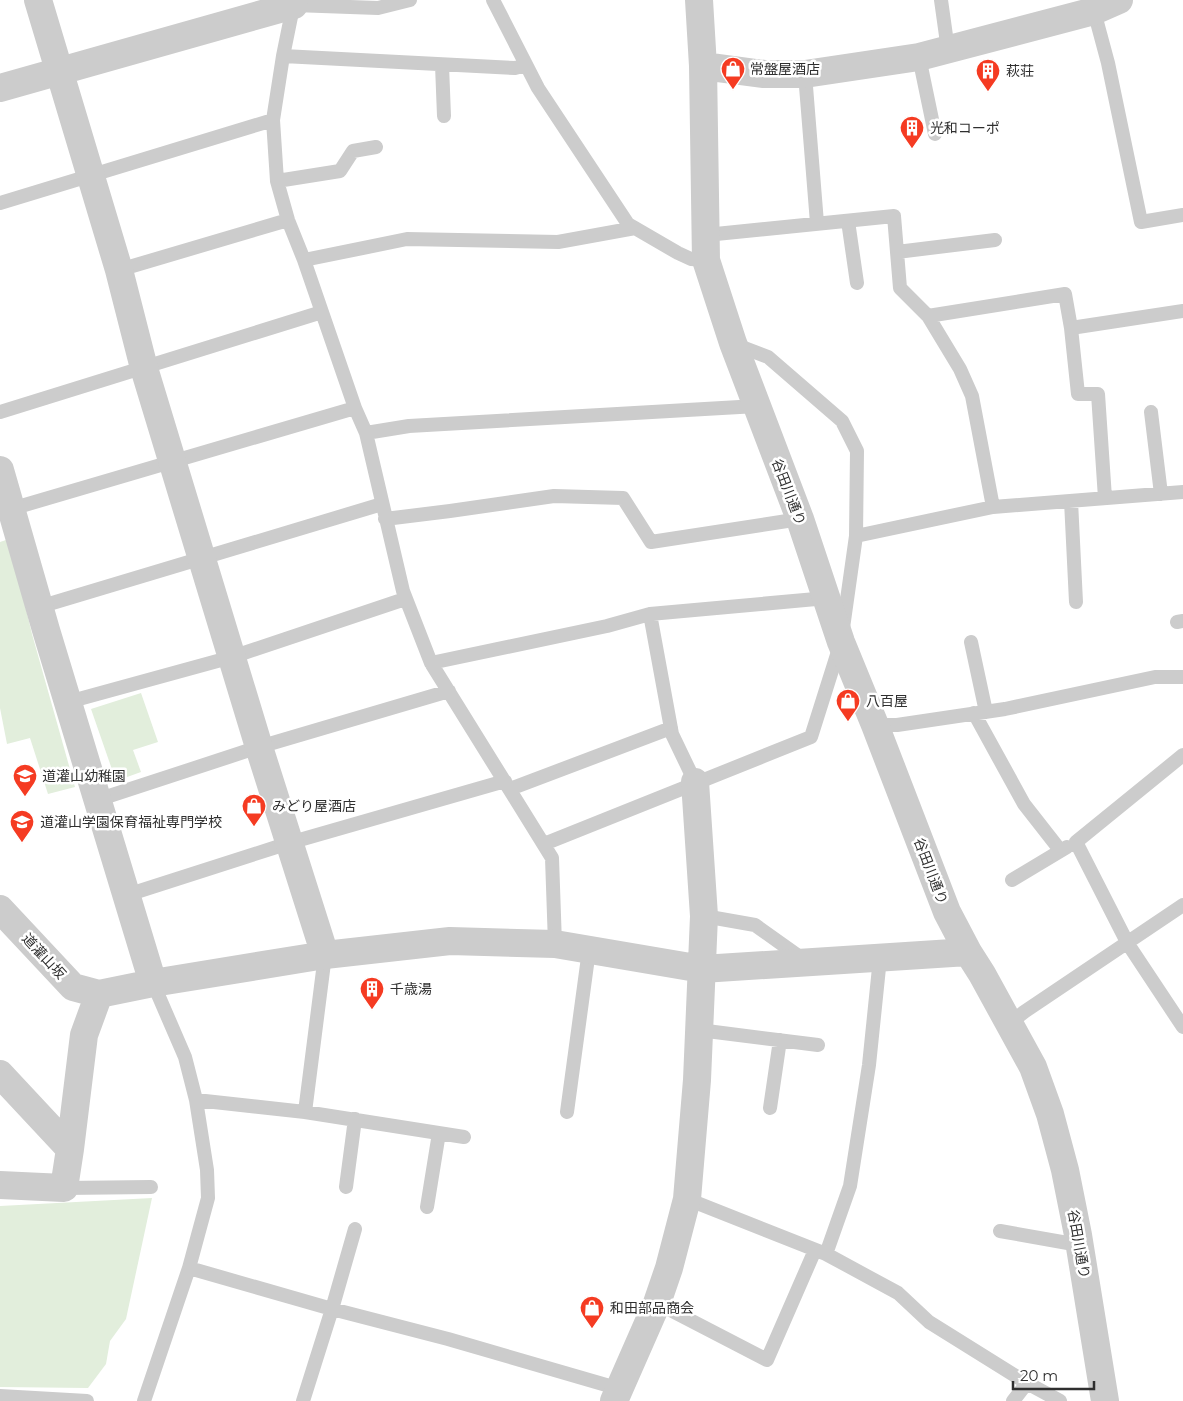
<svg xmlns="http://www.w3.org/2000/svg" width="1183" height="1401" font-family="Montserrat,'Noto Sans JP',sans-serif">
  <style>
    .green { fill: #e2eedc }
    .lines { fill: none; stroke-linecap: round; stroke-linejoin: round }
    .lane { stroke: #ccc; stroke-width: 14 }
    .street { stroke: #ccc; stroke-width: 28 }
    .labels { text-anchor: middle; dominant-baseline: central; stroke-width: 5; stroke-linejoin: round; paint-order: stroke }
    .poi-label { font-size: 14px; fill: #2f2f2f; stroke: #fff; text-anchor: start }
    .street-label { font-size: 14px; fill: #2f2f2f; stroke: #fff }
  </style>
  <rect width="100%" height="100%" fill="#fff"/>
  <path class="green" d="M 9,539 L 32,634 L 75,787 L 48,794 L 30,738 L 7,744 L 0,708 L 0,542 Z
    M 141,693 L 158,742 L 133,750 L 141,772 L 116,781 L 91,709 Z
    M 152,1198 L 126,1319 L 110,1341 L 106,1364 L 88,1388 L 0,1387 L 0,1206 Z"/>
  <g class="lines">
    <path class="lane" d="M 493,0 L 538,88 L 628,224 L 678,253 L 691,259 L 706,260
      M 941,0 L 948,50
      M 294,2 L 283,56 L 273,120 L 277,181 L 288,220 L 304,260 L 355,408 L 366,433 L 403,591 L 431,663 L 552,858 L 555,944
      M 294,5 L 378,8 L 410,0
      M 1094,11 L 1108,63 L 1141,222 L 1183,215
      M 283,56 L 515,68 L 526,65
      M 919,57 L 935,134
      M 442,65 L 444,116
      M 805,74 L 817,223
      M 277,181 L 340,171 L 353,151 L 376,147
      M 0,203 L 273,120
      M 848,221 L 857,283
      M 706,235 L 894,216 L 900,288 L 928,316 L 960,369 L 972,396 L 993,507
      M 897,252 L 995,240
      M 304,260 L 407,239 L 558,242 L 635,228
      M 119,270 L 288,220
      M 928,316 L 1065,294 L 1071,328 L 1078,394 L 1098,394 L 1105,498
      M 1071,328 L 1183,311
      M 0,412 L 322,312
      M 1151,412 L 1161,494
      M 366,433 L 409,426 L 757,406
      M 1071,501 L 1076,602
      M 11,509 L 355,408
      M 385,519 L 450,511 L 554,496 L 623,498 L 651,542 L 800,519
      M 856,536 L 993,507 L 1183,492
      M 39,607 L 382,504
      M 650,614 L 672,734 L 695,782
      M 1177,622 L 1183,621
      M 971,642 L 986,712
      M 431,663 L 607,626 L 650,614 L 827,598
      M 68,702 L 232,657 L 405,599
      M 974,713 L 1024,804 L 1060,850
      M 875,725 L 897,725 L 1005,709 L 1155,677 L 1183,677
      M 1183,755 L 1076,842 L 1128,944 L 1183,1027
      M 510,789 L 671,728
      M 97,800 L 259,747 L 449,691
      M 544,844 L 811,737 L 841,642 L 856,536 L 857,451 L 842,421 L 768,357 L 734,344
      M 1012,880 L 1067,847
      M 127,895 L 289,843 L 505,781
      M 704,916 L 755,925 L 804,960
      M 153,983 L 185,1057 L 196,1100 L 207,1170 L 208,1198 L 189,1268 L 332,1309 L 448,1339 L 620,1389
      M 1009,1024 L 1024,1012 L 1183,905
      M 699,1030 L 818,1045
      M 196,1100 L 305,1112 L 464,1137
      M 770,1108 L 780,1040
      M 305,1112 L 325,955
      M 567,1112 L 589,950
      M 346,1187 L 355,1119
      M 64,1188 L 151,1187
      M 687,1199 L 826,1254 L 898,1293 L 929,1322 L 1027,1383 L 1060,1401
      M 427,1207 L 439,1133
      M 1000,1231 L 1079,1245
      M 826,1254 L 850,1186 L 869,1065 L 880,958
      M 657,1303 L 767,1360 L 815,1250
      M 0,1396 L 87,1401
      M 144,1401 L 189,1268
      M 303,1401 L 332,1309 L 355,1229
      M 1013,1401 L 1027,1383"/>
    <path class="street" d="M 38,0 L 119,270 L 144,368 L 259,747 L 325,955
      M 699,0 L 703,66 L 706,260 L 733,343 L 800,519 L 841,642 L 875,725 L 947,912 L 968,952 L 982,974 L 1033,1067 L 1050,1114 L 1065,1170 L 1078,1235 L 1105,1401
      M 703,66 L 764,74 L 805,74 L 919,57 L 1094,11 L 1119,0
      M 0,88 L 294,5
      M 0,470 L 46,630 L 153,983
      M 0,909 L 73,987 L 99,994 L 153,983 L 325,955 L 450,941 L 555,944 L 702,969 L 968,952
      M 0,1074 L 70,1149 L 64,1188 L 0,1185
      M 70,1149 L 84,1035 L 99,994
      M 614,1401 L 657,1303 L 669,1268 L 687,1199 L 697,1080 L 704,916 L 695,782"/>
  </g>
  <defs>
    <symbol id="shop-pin" viewBox="-11 -11 22 30"><path d="M0 17L-7.5 6A9.5 9.5 0 1 1 7.5 6Z" fill="#f53b22" stroke="#fff"/><path d="M-5-2.5h2.3a2.7 3.5 0 0 1 5.4 0H5L5.5 6h-11ZM-1.5-2.5h3a1.5 2.3 0 0 0-3 0Z" fill="#fff"/></symbol>
    <symbol id="building-pin" viewBox="-11 -11 22 30"><path d="M0 17L-7.5 6A9.5 9.5 0 1 1 7.5 6Z" fill="#f53b22" stroke="#fff"/><path d="M-4-6H4V6H1V3H-1V6H-4ZM-2.5-4.3h1.7v1.8h-1.7ZM.8-4.3h1.7v1.8H.8ZM-2.5-1h1.7V.8h-1.7ZM.8-1h1.7V.8H.8Z" fill="#fff"/></symbol>
    <symbol id="school-pin" viewBox="-11 -11 22 30"><path d="M0 17L-7.5 6A9.5 9.5 0 1 1 7.5 6Z" fill="#f53b22" stroke="#fff"/><path d="M0-5L7-2L0 1L-7-2ZM-4 1L0 2.5L4 1V4Q0 6-4 4Z" fill="#fff"/></symbol>
    <symbol id="university-pin" viewBox="-11 -11 22 30"><path d="M0 17L-7.5 6A9.5 9.5 0 1 1 7.5 6Z" fill="#f53b22" stroke="#fff"/><path d="M0-5L7-2L0 1L-7-2ZM-4 1L0 2.5L4 1V4Q0 6-4 4Z" fill="#fff"/></symbol>
  </defs>
  <g fill-rule="evenodd">
    <use href="#shop-pin" x="719" y="55" width="28" height="38"/>
    <use href="#building-pin" x="974" y="57" width="28" height="38"/>
    <use href="#building-pin" x="898" y="114" width="28" height="38"/>
    <use href="#shop-pin" x="834" y="687" width="28" height="38"/>
    <use href="#school-pin" x="11" y="762" width="28" height="38"/>
    <use href="#shop-pin" x="240" y="792" width="28" height="38"/>
    <use href="#university-pin" x="8" y="808" width="28" height="38"/>
    <use href="#building-pin" x="358" y="975" width="28" height="38"/>
    <use href="#shop-pin" x="578" y="1294" width="28" height="38"/>
  </g>
  <g class="labels">
    <g class="poi-label">
      <text x="750" y="69">常盤屋酒店</text>
      <text x="1006" y="71">萩荘</text>
      <text x="930" y="128">光和コーポ</text>
      <text x="866" y="701">八百屋</text>
      <text x="42" y="776">道灌山幼稚園</text>
      <text x="272" y="806">みどり屋酒店</text>
      <text x="40" y="822">道灌山学園保育福祉専門学校</text>
      <text x="390" y="989">千歳湯</text>
      <text x="610" y="1308">和田部品商会</text>
    </g>
    <g class="street-label">
      <text transform="translate(789 492) rotate(69)">谷田川通り</text>
      <text transform="translate(931 871) rotate(69)">谷田川通り</text>
      <text transform="translate(44 956) rotate(47)">道灌山坂</text>
      <text transform="translate(1079 1244) rotate(80)">谷田川通り</text>
    </g>
  </g>
  <path d="M1013 1381v8h81v-8" fill="none" stroke="#2f2f2f" stroke-width="2.5"/>
  <text x="1020" y="1381" font-size="15" fill="#2f2f2f" stroke="#ffffff" stroke-width="4" paint-order="stroke">20 m</text>
</svg>
